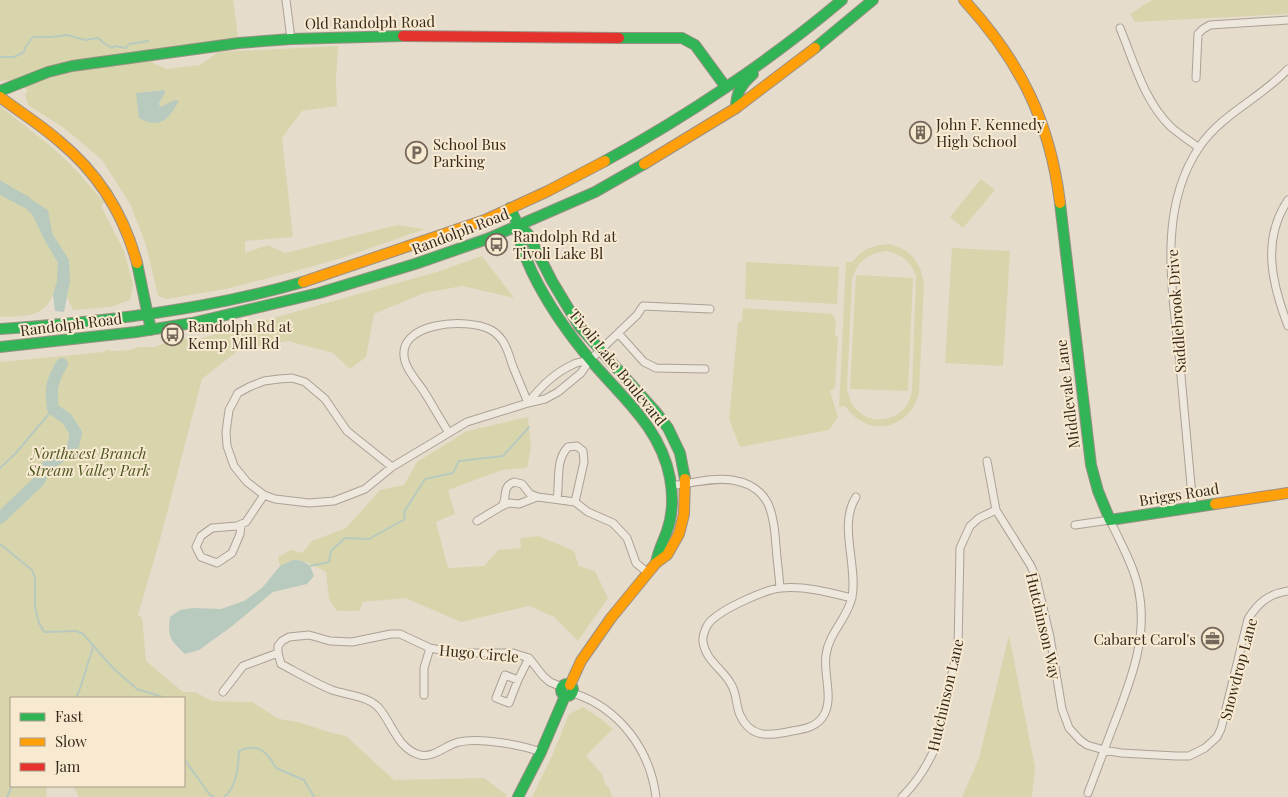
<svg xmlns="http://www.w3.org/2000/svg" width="1288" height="797" font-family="'Playfair Display',serif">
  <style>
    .green { fill: #d8d5ad; fill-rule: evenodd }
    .water { fill: #b8cabd }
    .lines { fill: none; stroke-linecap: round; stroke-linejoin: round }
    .stream { stroke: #b8cabd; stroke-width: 2 }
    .river { stroke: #b8cabd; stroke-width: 12 }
    .street-casing { stroke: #aba195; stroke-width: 9 }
    .fast-casing { stroke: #9a9085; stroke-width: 12 }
    .slow-casing { stroke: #9a9085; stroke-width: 12 }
    .jam-casing { stroke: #9a9085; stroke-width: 12 }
    .street { stroke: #ede7de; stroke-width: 7 }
    .fast { stroke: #30b455; stroke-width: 10 }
    .slow { stroke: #ff9f0a; stroke-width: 10 }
    .jam { stroke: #e5322d; stroke-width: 10 }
    .labels { text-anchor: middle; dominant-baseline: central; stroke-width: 4; stroke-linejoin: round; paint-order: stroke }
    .street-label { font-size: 15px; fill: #39291d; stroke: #f7ead1 }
    .poi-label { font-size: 15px; fill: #39291d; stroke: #f7ead1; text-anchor: start }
    .park-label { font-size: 15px; font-style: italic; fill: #4d5722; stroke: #f7ead1 }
  </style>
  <rect width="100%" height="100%" fill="#e6dccc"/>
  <path class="green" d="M 0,0 L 233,0 L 239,43 L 155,54 L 153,63 L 167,69 L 200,65 L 218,52 L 338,46 L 336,79 L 337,106 L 302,111 L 282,138 L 293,237 L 245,241 L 245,253 L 268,245 L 285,253 L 397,225 L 425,229 L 342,258 L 292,272 L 226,289 L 167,299 L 158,296 L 146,245 L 130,204 L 102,160 L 64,128 L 28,105 L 25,94 L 28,91 L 24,87 L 28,79 L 0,81 ZM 164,90 L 165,93 L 159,103 L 160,107 L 166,105 L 161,123 L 147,92 Z
    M 1152,0 L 1288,0 L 1288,14 L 1135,22 L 1130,14 Z
    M 0,106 L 53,148 L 74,168 L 104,202 L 101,206 L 124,251 L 133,284 L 130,300 L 110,307 L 73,310 L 67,297 L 68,292 L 54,292 C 45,319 23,316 0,317 Z
    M 981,179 L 995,190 L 963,228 L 950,217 Z
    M 889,244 C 912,250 921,262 924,285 L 919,392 C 911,430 867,439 845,406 L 839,407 L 846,262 L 852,262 C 862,249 873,245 889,244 ZM 887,251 C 902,255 911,261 916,276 L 912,390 C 909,419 873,430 854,407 C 850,401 849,395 847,388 L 852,279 C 858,261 868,253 887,251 Z
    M 952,248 L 1010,251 L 1003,366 L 945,363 Z
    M 482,256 L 514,298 L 462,286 L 424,293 L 374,314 L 366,357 L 350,369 L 333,353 L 288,341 L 240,349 L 202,379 L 161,536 L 138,615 L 142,618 L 146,661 L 183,692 L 195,692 L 212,701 L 252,702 L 279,719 L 298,722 L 332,733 L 346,736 L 394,780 L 484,778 L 507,795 L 505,797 L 79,797 L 73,786 L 184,786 L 184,698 L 11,698 L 11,786 L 47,786 L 46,797 L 0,797 L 0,362 L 104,352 L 106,350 L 117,351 L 130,350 L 138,347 L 155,347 L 169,341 L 184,338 L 199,339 L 440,271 Z
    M 746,262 L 839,267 L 837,304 L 745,299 Z
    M 856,275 L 913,278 L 908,391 L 850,389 Z
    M 743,308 L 832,314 L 836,321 L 835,336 L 838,337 L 835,388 L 830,391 L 838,417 L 829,430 L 740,447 L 729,419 L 738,323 L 742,321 Z
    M 528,417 L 531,448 L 527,468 L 502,470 L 448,490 L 455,514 L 436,522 L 448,568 L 484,566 L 498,550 L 521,548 L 520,538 L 539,536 L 574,551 L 579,566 L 595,571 L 608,598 L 578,641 L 554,617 L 529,606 L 461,622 L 405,598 L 363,602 L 359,611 L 337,611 L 329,599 L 326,572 C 306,562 301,556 280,566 L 278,557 L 291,550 L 302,553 L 312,541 L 346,528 L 380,490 L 404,485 L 417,462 L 467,431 Z
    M 1009,635 L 1035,767 L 1032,797 L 962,797 L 979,758 Z
    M 583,707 L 600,718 L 613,729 L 586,756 L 602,774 L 605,784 L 609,788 L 612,797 L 532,797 L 552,756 L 569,714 Z"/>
  <path class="water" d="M 164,90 L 165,93 L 159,103 L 160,107 L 175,100 L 179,101 C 169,119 160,130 139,118 L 136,93 Z
    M 0,180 L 48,210 L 52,233 L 69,260 L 70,281 L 64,312 L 55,311 L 53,294 L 57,281 L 58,263 L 44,239 L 32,214 L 0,184 Z
    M 293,560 C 306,560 310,564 314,576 L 307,584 L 273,592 L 231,627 L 199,650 L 185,654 C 171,641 167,637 170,617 L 180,610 L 193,608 L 221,609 L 244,601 L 262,588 L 280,566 Z"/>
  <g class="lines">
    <path class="stream" d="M 0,57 L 14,57 L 24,52 L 26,46 L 33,37 L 51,37 L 67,35 L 85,40 L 98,38 L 105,44 L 112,48 L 115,46 L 126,48 L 129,44 L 148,41
      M 0,468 L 15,454 L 53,409
      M 0,544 L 32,570 L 35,578 L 35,607 L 39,623 L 44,632 L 76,631 L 83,634 L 113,668 L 137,689 L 166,698
      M 310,566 L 329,562 L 331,551 L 345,538 L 369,539 L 405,519 L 404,512 L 425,479 L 453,473 L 459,461 L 503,456 L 529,427
      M 76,698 C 84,681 87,663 94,645
      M 184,759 L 210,795 L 214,797
      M 7,797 L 12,786
      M 224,797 C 237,787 238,767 239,751 C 258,742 267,752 276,768 L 304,780 L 314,797"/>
    <path class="river" d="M 0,188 L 26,202
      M 0,518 L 39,481 L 45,468 L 73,447 L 76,433 L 67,419 L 53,409 C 50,390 52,380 62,364"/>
    <defs>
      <path id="street" d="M 286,0 L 291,39
        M 1120,28 C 1134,62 1144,101 1171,127 C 1180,135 1190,141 1199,148
        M 1196,78 L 1198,34 L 1203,29 L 1210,25 L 1288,20
        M 1288,200 C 1261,240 1272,284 1288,326
        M 618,333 L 644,362 L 656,368 L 705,369
        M 528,403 C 540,387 556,372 574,364 C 579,362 585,361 590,360
        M 449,433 C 440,419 432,404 423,390 C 417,381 408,372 405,361 C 394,322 468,317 491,330 C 504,337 508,351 512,364 C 517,377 523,390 528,403
        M 987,461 L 996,510 L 1031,566 L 1036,578 L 1050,637 L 1062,709 L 1069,728 L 1080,740 L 1087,745 L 1104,750 L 1121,753 L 1176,756 L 1189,756 L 1205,748 L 1217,737 L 1221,729 L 1248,619 C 1258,603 1268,594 1288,591
        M 392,467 L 347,431 L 325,399 L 305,382 L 292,378 L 279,379 L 264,381 L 249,387 L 238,393 L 229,410 L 226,432 L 227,446 L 234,466 L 247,482 L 264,495 L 275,499 L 309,503 L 334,501 L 365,489 L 392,467 L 467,422 L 528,403 L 545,399 L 558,392 L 581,373 L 590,360 L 637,315 L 643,306 L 710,309
        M 670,486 C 689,484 712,477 732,480 C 770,486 774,513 776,546 C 777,560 779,574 780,588
        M 557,499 C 560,482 555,460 568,447 L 577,446 L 583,451 L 584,462 L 575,502
        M 502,506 C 508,497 501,487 514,482 L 522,484 L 530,494 L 538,497 L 575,502 L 588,512 L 613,523 L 627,538 L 636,563 L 648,573
        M 1193,507 C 1189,460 1184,412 1180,364 C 1173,292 1156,210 1200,146 C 1223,113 1261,98 1288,69
        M 477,521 L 502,506 L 509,503 L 519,504 L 537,497
        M 241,525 L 240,534 L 232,553 L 217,563 L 201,557 L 196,547 L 201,536 L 212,528 L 237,526 L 246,522 L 264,495
        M 1075,525 L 1110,520 C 1120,542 1133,564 1138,587 C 1149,636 1131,680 1114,724 C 1105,747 1097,770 1088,793
        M 852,598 C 828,592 806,586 781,588 C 766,589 725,608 713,619 C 707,623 702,635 703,642 C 706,662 724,669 732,686 C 737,695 736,706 740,715 C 751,739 770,736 792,731 C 803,729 814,728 822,718 C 835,700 823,676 826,655 C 829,632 848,618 852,597 C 858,566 838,524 856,497
        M 518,680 L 505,675 L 496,698 L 509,703 L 518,680 L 529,658
        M 223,692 L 243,666 L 278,653
        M 573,693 C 619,708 650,749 656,797
        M 424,695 L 424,668 L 430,648
        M 541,752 C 521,745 479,737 459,742 C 445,745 435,758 420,755 C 397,749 392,722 378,707 C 367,696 347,695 332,690 C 315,683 298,673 281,664 L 278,653 L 278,646 L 282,641 L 289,637 L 309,635 L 330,641 L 352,642 L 391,634 L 400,634 L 430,648 L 456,653 L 513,653 L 529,658 L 543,676 L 550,682 L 562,687
        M 902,797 C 916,783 926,768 934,750 L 958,648 L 960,548 L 970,526 L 979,518 L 996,510"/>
      <path id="fast" d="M 619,38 L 682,38 L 695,45 L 725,86
        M 815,48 L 873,0
        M 0,91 L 48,72 L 72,66 L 239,43 L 291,39 L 403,36
        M 736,108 C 736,92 742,84 753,74
        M 605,161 C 686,117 771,60 842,0
        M 1060,203 L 1091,465 L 1098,491 L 1110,520 L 1215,504
        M 510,208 L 518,225 L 528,234 L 552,281 L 579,326 L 655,411 L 668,428 L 680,453 L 685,479
        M 518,225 C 518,242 525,256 532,272 C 548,305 569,335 593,363 C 624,399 661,429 670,478 C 673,495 673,514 667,531 C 663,542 658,551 656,563
        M 137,263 L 151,330
        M 0,329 C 102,322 205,310 303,282
        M 0,347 L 136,332 L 192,323 L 319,293 L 415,264 L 487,239 L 595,192 L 644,164
        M561 690a6 6 0 1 1 12 0a6 6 0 1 1-12 0Z
        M 518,797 L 541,752 L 565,696"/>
      <path id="slow" d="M 964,0 C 1020,61 1050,121 1060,203
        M 0,97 C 20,112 41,125 59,141 C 98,173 124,215 137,263
        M 644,164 L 736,108 L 815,48
        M 303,282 L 485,220 L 548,191 L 605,161
        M 1215,504 L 1288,493
        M 570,685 L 581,661 L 611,618 L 656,563 L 667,555 L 679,534 L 684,514 L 685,479"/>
      <path id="jam" d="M 403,36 L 619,38"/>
    </defs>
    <use href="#street" class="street-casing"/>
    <use href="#fast" class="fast-casing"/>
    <use href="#slow" class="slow-casing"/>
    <use href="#jam" class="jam-casing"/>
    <use href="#street" class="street"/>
    <use href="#fast" class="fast"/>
    <use href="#slow" class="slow"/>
    <use href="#jam" class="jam"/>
  </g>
  <defs>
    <symbol id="building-ring" viewBox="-11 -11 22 22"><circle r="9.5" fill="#f7ead1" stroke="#76685a" stroke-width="1.5"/><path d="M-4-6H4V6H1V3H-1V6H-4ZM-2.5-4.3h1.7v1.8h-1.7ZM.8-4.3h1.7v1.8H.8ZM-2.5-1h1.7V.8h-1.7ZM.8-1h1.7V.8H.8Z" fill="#76685a"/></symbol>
    <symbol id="parking-ring" viewBox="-11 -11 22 22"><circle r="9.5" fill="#f7ead1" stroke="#76685a" stroke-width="1.5"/><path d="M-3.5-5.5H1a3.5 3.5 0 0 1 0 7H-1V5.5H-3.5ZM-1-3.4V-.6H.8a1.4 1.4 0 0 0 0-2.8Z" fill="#76685a"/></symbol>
    <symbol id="bus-ring" viewBox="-11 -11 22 22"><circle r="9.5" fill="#f7ead1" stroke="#76685a" stroke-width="1.5"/><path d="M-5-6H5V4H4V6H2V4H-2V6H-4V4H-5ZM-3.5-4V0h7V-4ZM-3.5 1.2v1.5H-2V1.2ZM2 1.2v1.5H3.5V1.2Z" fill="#76685a"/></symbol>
    <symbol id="office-ring" viewBox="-11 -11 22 22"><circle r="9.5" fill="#f7ead1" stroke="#76685a" stroke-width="1.5"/><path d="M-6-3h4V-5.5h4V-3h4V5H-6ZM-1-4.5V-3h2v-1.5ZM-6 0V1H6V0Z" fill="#76685a"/></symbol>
  </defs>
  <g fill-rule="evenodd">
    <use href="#building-ring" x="908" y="120" width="25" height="25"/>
    <use href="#parking-ring" x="404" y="140" width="25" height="25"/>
    <use href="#bus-ring" x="484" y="232" width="25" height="25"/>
    <use href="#bus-ring" x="160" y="322" width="25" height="25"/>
    <use href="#office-ring" x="1200" y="626" width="25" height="25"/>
  </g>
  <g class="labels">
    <g class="street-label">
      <text transform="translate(370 22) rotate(-1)">Old Randolph Road</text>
      <text transform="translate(460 231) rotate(-21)">Randolph Road</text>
      <text transform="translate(1176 311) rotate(-94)">Saddlebrook Drive</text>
      <text transform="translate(71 324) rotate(-7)">Randolph Road</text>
      <text transform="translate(618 367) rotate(51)">Tivoli Lake Boulevard</text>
      <text transform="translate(1067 394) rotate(-97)">Middlevale Lane</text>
      <text transform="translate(1179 494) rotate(-9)">Briggs Road</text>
      <text transform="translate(1044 626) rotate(77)">Hutchinson Way</text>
      <text transform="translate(479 653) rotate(5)">Hugo Circle</text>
      <text transform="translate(1238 669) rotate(-75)">Snowdrop Lane</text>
      <text transform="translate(945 695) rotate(-77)">Hutchinson Lane</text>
    </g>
    <g class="poi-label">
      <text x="936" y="124">John F. Kennedy<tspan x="936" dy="17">High School</tspan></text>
      <text x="433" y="144">School Bus<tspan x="433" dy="17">Parking</tspan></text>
      <text x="513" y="236">Randolph Rd at<tspan x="513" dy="17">Tivoli Lake Bl</tspan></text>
      <text x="188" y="326">Randolph Rd at<tspan x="188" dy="17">Kemp Mill Rd</tspan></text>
      <text x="1196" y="639" text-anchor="end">Cabaret Carol's</text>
    </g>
    <g class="park-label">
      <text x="89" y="453">Northwest Branch<tspan x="89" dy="17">Stream Valley Park</tspan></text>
    </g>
  </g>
  <rect x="10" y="697" width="175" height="90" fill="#f7ead1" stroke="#ab9d89"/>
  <rect x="20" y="713" width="25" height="8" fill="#30b455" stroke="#ab9d89"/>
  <text x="55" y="722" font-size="15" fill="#39291d">Fast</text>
  <rect x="20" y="738" width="25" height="8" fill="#ff9f0a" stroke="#ab9d89"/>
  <text x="55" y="747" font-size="15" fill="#39291d">Slow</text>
  <rect x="20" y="763" width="25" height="8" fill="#e5322d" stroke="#ab9d89"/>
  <text x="55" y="772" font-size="15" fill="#39291d">Jam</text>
</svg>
